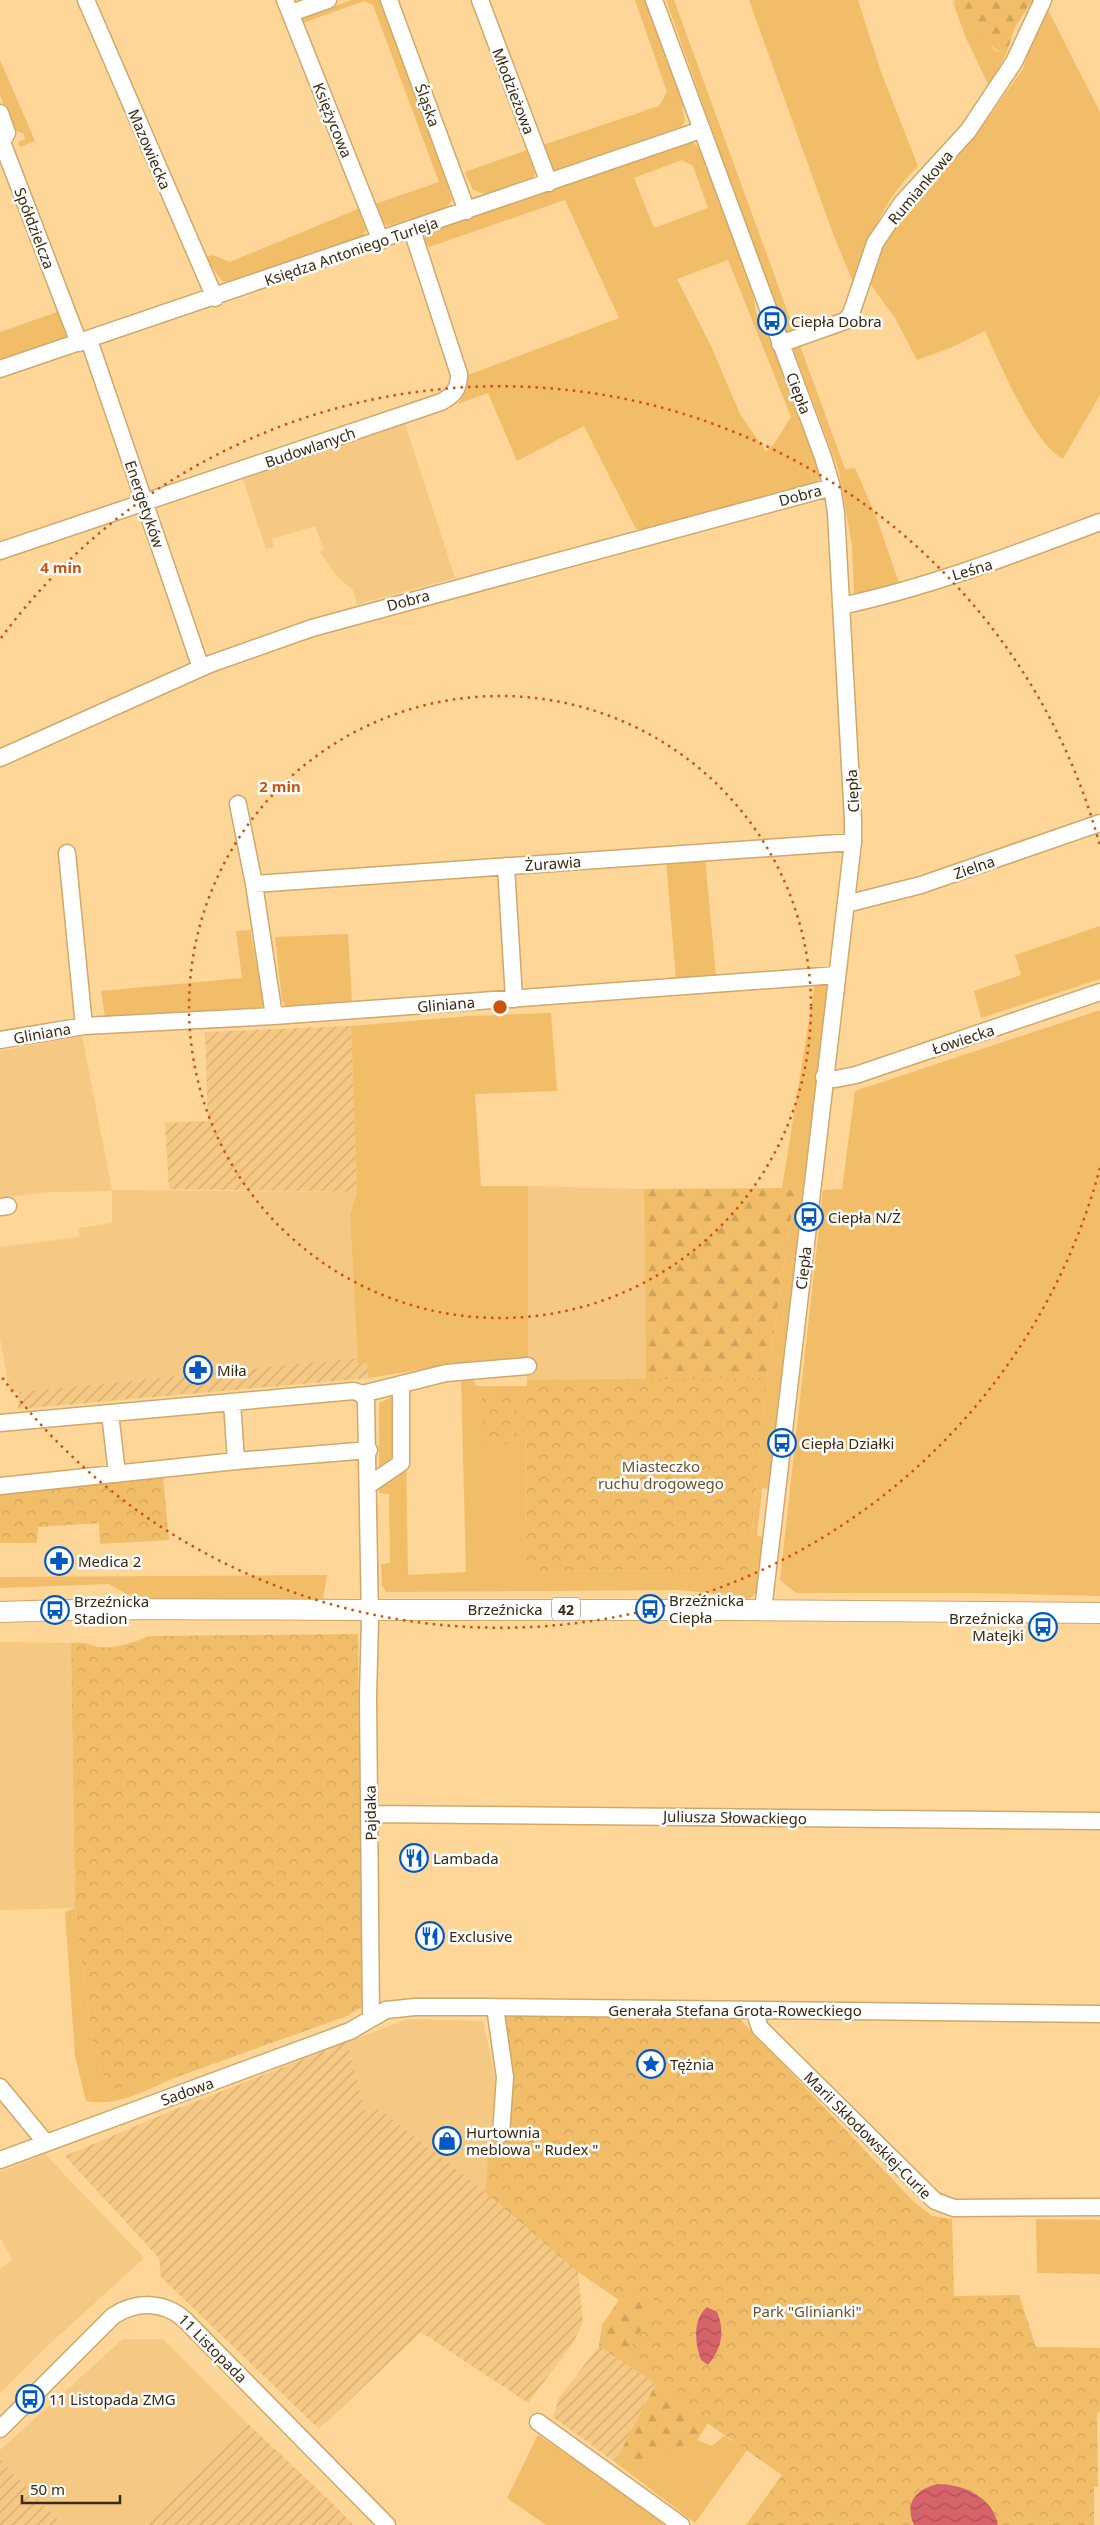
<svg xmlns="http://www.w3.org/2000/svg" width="1100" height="2525" font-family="'Noto Sans',sans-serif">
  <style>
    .built { fill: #f5c883 }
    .industrial { fill: url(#industrial-furrows) }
    .green { fill: #f2bd69; fill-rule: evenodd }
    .forest { fill: url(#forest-firs) }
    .park { fill: url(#park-crowns) }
    .water { fill: url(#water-waves) }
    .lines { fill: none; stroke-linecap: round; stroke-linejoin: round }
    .minor-casing { stroke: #cfa86b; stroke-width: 19 }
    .major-casing { stroke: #cfa86b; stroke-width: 22 }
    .minor { stroke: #fff; stroke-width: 16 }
    .major { stroke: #fff; stroke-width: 20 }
    .ring { fill: none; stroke: #ce520d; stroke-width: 2.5; stroke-dasharray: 2.5 5 }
    .labels { text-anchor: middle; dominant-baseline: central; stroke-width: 5; stroke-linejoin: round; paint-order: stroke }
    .shield { fill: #fdfdfd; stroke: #746957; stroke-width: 1 }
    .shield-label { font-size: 14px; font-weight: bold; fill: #392a10 }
    .street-label { font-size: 15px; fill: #392a10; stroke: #fdfdfd }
    .poi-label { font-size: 15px; fill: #392a10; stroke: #fdfdfd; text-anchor: start }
    .park-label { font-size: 15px; fill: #6d5226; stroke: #fdfdfd }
    .centre { fill: #ce520d; stroke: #fdfdfd; stroke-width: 2.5 }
    .ring-label { font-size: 15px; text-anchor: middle; font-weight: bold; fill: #ce520d; stroke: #fdfdfd; stroke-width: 5; stroke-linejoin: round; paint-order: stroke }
  </style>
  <defs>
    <pattern id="industrial-furrows" width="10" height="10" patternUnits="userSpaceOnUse" patternTransform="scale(1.25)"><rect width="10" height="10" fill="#f5c883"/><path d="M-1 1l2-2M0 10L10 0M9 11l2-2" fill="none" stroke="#d3ac70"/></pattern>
    <pattern id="forest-firs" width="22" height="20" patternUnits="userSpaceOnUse" patternTransform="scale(1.25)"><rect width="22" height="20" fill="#f2bd69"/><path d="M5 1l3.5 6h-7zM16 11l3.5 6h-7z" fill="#d0a35a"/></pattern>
    <pattern id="park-crowns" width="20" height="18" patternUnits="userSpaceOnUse" patternTransform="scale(1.25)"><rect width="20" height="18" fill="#f2bd69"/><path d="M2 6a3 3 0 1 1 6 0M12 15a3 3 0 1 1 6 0" fill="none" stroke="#d0a35a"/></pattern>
    <pattern id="water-waves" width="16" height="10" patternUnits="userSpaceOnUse" patternTransform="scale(1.25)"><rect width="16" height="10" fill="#d6626a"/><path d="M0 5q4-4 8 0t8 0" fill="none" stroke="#af5156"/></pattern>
  </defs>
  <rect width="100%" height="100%" fill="#fed698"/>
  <path class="built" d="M 405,424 L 455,578 L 357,604 L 353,590 L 337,576 L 320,552 L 324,550 L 315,526 L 272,539 L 274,547 L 266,549 L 243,479 Z
    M 82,1036 L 112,1190 L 357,1192 L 350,1214 L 358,1358 L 10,1393 L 0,1338 L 0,1247 L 80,1237 L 78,1228 L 112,1223 L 112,1191 L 47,1192 L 0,1198 L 0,1051 Z
    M 528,1186 L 644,1189 L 646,1380 L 527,1380 Z
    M 0,1642 L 71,1643 L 75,1908 L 0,1910 Z
    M 408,2019 L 483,2021 L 496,2082 L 485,2192 L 380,2109 L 365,2111 L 347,2042 Z
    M 45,2154 L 144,2258 L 44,2349 L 0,2393 L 0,2269 L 13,2260 L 0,2238 L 0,2172 Z
    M 123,2339 L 163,2339 L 245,2421 L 139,2525 L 63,2525 L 0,2459 L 0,2450 Z"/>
  <path class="industrial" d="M 351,1026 L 357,1192 L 169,1189 L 165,1123 L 208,1121 L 205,1032 Z
    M 358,1358 L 358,1363 L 368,1363 L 369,1378 L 18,1409 L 19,1392 Z
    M 347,2042 L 365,2111 L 380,2109 L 485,2192 L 578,2272 L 583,2322 L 573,2343 L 528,2403 L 421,2332 L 319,2429 L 161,2277 L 159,2258 L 65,2156 L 169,2112 Z
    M 599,2346 L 656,2384 L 615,2462 L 553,2417 L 559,2398 Z
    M 245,2421 L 333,2504 L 353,2525 L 139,2525 Z
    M 0,2459 L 63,2525 L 0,2525 Z"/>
  <path class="green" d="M 352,0 L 383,0 L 451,182 L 447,183 L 452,201 L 445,208 L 388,226 L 383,223 L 375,204 L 439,182 L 373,5 L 364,1 L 303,23 L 301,18 Z
    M 635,0 L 648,0 L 685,106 L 682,107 L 685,122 L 680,127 L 572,164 L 572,168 L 554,172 L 546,161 L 549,159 L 543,145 L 659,106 L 667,92 Z
    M 666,0 L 674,0 L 845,469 L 855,468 L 877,519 L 899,583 L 878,592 L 854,595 L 852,546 L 839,471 L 730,181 Z
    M 749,0 L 858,0 L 881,72 L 918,166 C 882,202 869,238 854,285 L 832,231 Z
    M 952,0 L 994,50 L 1006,54 L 989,86 L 966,38 Z
    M 1046,6 L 1100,112 L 1100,395 L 1063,459 C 1033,444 1000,363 985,331 L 950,348 L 917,360 L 895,318 L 871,285 L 882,245 L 894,226 L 976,135 L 1023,69 L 1035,26 Z
    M 0,60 L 35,141 L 20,147 L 18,142 L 25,139 L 24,134 L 13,129 L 0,95 Z
    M 691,141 L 700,149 L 753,289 C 755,315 758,326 775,346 L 822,476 L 815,484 L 645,529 L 636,529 L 584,426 L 517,461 L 488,393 L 458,404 L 466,391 L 468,375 L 619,318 L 565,200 L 429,247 L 423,239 L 428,231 ZM 682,160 L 693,166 L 708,208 L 654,228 L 634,178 ZM 728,260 L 791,417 L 774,444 L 766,452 L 740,414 L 711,346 L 677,279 Z
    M 527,150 L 535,174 L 532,178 L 486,194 L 473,190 L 465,172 Z
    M 358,209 L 366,230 L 363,236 L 231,282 L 222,281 L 210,264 L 207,265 L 203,258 L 213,255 L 230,262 Z
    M 60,311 L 68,335 L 63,341 L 0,362 L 0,332 Z
    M 705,858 L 716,976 L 676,978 L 666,861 Z
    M 1100,926 L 1100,979 L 981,1018 L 974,991 L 1021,975 L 1015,955 Z
    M 250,930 L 264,1002 L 261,1009 L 105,1017 L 101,991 L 242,978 L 236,931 Z
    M 348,934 L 352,1001 L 286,1007 L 282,1001 L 275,937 Z
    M 815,983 L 824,984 L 828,990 L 781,1380 L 771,1489 L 762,1488 L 757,1536 L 765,1537 L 759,1587 C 752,1602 744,1601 729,1600 L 729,1595 L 678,1590 L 386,1592 L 382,1585 L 381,1564 L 390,1563 L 389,1494 L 379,1493 L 379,1403 L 405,1391 L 408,1575 L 466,1572 L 461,1376 L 472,1377 L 476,1386 L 527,1386 L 526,1571 L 748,1570 L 767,1378 L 795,1192 L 782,1188 Z
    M 1100,1010 L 1100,1596 L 978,1593 L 796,1593 L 780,1580 L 823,1190 L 842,1189 L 855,1091 Z
    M 551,1013 L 557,1091 L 475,1094 L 481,1186 L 528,1186 L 528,1360 L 430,1368 L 369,1378 L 367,1363 L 358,1363 L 350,1214 L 357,1192 L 351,1026 L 469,1016 Z
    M 327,1575 L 323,1600 L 136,1599 L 109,1584 L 0,1588 L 0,1577 Z
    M 75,1908 L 95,2061 L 109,2085 L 116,2090 L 172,2071 L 174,2078 C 146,2090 118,2107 86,2101 L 75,2056 L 65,1912 Z
    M 1036,2219 L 1100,2220 L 1100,2274 L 1037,2273 Z
    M 538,2435 L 670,2525 L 546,2525 L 507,2498 Z
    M 724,2436 L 747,2450 L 695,2523 L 615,2462 L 650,2459 L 697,2440 L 712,2446 Z"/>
  <path class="forest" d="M 954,0 L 1033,0 L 1015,27 L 1006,54 C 983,45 963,22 954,0 Z
    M 782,1188 L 795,1191 L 767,1378 L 646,1380 L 644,1189 Z
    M 644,2295 L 664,2306 L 710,2420 L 697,2440 L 650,2459 L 615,2462 L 656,2384 L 599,2346 L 602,2325 L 619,2300 Z"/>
  <path class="park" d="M 767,1378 L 748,1570 L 526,1571 L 527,1380 Z
    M 482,1393 L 517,1394 L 516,1444 L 482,1444 Z
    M 163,1477 L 169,1540 L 100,1544 L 99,1523 L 38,1527 L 37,1543 L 0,1543 L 0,1490 Z
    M 358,1634 L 362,2007 L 347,2016 L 174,2078 L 172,2072 L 115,2090 L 109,2085 L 95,2061 L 75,1908 L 71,1643 C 83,1642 83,1642 94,1646 C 111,1651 134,1642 150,1636 Z
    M 499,2011 L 739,2018 L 914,2202 L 932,2216 L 952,2219 L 954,2296 L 1019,2295 L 1036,2347 L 1100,2348 L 1100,2412 L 1097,2414 L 1098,2487 L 1094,2487 L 1094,2525 L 746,2525 L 782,2475 L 665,2394 L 625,2355 L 659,2303 L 644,2295 L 619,2300 L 578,2272 L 485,2192 L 490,2136 L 507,2136 Z"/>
  <path class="water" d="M 707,2307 L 717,2312 C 725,2331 722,2349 708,2365 L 701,2360 C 695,2344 692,2320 707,2307 Z
    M 937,2484 C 963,2484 993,2497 998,2525 L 914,2525 C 904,2502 916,2490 937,2484 Z"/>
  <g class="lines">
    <defs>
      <path id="minor" d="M 86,0 L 215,298
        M 285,0 L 381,241
        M 389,0 L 467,211
        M 480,0 L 549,183
        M 654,0 L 823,457 L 832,487 L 836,513 L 853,820 L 853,842 L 763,1610
        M 291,13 L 328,0
        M 0,113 L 7,133 L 2,142 L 79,343
        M 89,340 L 201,668
        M 780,344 L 845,321 L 851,314 L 875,243 L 902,203 L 968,131 L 1014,62 L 1043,0
        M 0,369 L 701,130
        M 0,551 L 441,402 C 454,395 459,389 459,374 L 412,230
        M 841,606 C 930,587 1015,554 1100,522
        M 0,758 L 210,664 L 312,628 L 832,487
        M 238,804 L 254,884 L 274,1016
        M 67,853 L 84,1026
        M 506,866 L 514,999
        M 254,884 L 853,842
        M 846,904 L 921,885 L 1100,823
        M 0,1040 L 84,1026 L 274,1016 L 837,975
        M 824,1077 L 835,1079 L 856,1075 L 1100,992
        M 0,1207 L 8,1206
        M 362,1394 L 446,1373 L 528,1366
        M 232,1402 L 236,1461
        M 110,1413 L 117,1474
        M 0,1423 L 354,1391 L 362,1394 L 366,1401 L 370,1620 L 368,1696 L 371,2017
        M 369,1485 L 401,1463 L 401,1384
        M 0,1486 L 236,1461 L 369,1450
        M 370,1814 L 1100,1821
        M 495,2007 L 505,2077 L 501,2134
        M 754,2010 L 760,2028 L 935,2201 L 954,2208 L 1100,2207
        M 0,2087 L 46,2143
        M 0,2160 L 350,2031 L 386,2010 L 415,2007 L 495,2007 L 1100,2014
        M 538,2422 L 681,2525
        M 0,2429 L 113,2316 C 136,2301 163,2301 184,2319 L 387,2525"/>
      <path id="major" d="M 0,1612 C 127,1607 254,1610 381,1610 C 621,1609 860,1610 1100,1613"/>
    </defs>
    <use href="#minor" class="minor-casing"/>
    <use href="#major" class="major-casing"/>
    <use href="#minor" class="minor"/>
    <use href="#major" class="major"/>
  </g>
  <g class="ring">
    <circle cx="500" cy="1007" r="311"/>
    <path d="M1100 1168A621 621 0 0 1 1 1376M1 638A621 621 0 0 1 1100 846"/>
  </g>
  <defs>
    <symbol id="bus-ring" viewBox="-11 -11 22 22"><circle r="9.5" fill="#fdfdfd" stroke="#0059c2" stroke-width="1.5"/><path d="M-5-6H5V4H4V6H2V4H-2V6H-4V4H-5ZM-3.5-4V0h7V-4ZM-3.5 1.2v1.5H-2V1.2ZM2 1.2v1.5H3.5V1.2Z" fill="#0059c2"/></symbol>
    <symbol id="pharmacy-ring" viewBox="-11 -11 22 22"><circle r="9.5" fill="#fdfdfd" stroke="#0059c2" stroke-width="1.5"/><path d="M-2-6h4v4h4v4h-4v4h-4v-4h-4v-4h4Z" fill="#0059c2"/></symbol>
    <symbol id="restaurant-ring" viewBox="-11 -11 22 22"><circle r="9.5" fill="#fdfdfd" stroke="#0059c2" stroke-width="1.5"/><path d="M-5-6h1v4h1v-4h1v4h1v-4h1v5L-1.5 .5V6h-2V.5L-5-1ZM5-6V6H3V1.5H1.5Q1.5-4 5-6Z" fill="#0059c2"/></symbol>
    <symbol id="sight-ring" viewBox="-11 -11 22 22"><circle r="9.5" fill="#fdfdfd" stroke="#0059c2" stroke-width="1.5"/><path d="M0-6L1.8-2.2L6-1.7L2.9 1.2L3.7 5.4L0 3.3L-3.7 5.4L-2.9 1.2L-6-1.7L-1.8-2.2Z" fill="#0059c2"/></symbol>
    <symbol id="shop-ring" viewBox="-11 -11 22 22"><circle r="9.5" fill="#fdfdfd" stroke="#0059c2" stroke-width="1.5"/><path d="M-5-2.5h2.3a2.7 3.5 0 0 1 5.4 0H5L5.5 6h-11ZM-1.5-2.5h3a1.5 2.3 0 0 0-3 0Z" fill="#0059c2"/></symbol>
  </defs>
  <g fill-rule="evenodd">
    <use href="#bus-ring" x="756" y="305" width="32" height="32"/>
    <use href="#bus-ring" x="793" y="1201" width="32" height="32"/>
    <use href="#pharmacy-ring" x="182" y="1354" width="32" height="32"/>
    <use href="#bus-ring" x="766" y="1427" width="32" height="32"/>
    <use href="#pharmacy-ring" x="43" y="1545" width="32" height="32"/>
    <use href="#bus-ring" x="634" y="1593" width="32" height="32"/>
    <use href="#bus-ring" x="39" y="1594" width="32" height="32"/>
    <use href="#bus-ring" x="1027" y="1611" width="32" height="32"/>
    <use href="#restaurant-ring" x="398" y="1842" width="32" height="32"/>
    <use href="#restaurant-ring" x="414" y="1920" width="32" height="32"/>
    <use href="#sight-ring" x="635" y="2048" width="32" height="32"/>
    <use href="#shop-ring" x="431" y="2125" width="32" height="32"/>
    <use href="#bus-ring" x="14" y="2383" width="32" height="32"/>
  </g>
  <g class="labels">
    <rect class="shield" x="552" y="1597.5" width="28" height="23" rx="4"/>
    <g class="shield-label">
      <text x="566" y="1609">42</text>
    </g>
    <g class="street-label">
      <text transform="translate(514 91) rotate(69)">Młodzieżowa</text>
      <text transform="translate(428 105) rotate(70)">Śląska</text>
      <text transform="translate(333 120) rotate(68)">Księżycowa</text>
      <text transform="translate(150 149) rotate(67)">Mazowiecka</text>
      <text transform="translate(920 187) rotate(-50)">Rumiankowa</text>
      <text transform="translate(35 228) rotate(69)">Spółdzielcza</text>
      <text transform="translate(351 251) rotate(-19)">Księdza Antoniego Turleja</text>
      <text transform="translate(799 393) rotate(69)">Ciepła</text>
      <text transform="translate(310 447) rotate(-19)">Budowlanych</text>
      <text transform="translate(800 495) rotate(-15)">Dobra</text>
      <text transform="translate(145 504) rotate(71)">Energetyków</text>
      <text transform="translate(972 569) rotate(-17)">Leśna</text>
      <text transform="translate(408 600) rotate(-15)">Dobra</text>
      <text transform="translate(852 791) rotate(-93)">Ciepła</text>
      <text transform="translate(553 863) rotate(-4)">Żurawia</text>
      <text transform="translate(974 867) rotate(-19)">Zielna</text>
      <text transform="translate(446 1004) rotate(-5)">Gliniana</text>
      <text transform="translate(42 1033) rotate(-10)">Gliniana</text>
      <text transform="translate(963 1039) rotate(-18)">Łowiecka</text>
      <text transform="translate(803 1268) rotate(-83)">Ciepła</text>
      <text x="505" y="1609">Brzeźnicka</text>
      <text transform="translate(370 1813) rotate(-91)">Pajdaka</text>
      <text transform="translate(735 1817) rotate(1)">Juliusza Słowackiego</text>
      <text x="735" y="2010">Generała Stefana Grota-Roweckiego</text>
      <text transform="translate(187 2091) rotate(-20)">Sadowa</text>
      <text transform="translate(868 2135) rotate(45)">Marii Skłodowskiej-Curie</text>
      <text transform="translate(213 2348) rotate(45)">11 Listopada</text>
    </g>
    <g class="poi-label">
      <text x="791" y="321">Ciepła Dobra</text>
      <text x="828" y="1217">Ciepła N/Ż</text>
      <text x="217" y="1370">Miła</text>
      <text x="801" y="1443">Ciepła Działki</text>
      <text x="78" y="1561">Medica 2</text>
      <text x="669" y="1600">Brzeźnicka<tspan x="669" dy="17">Ciepła</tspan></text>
      <text x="74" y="1601">Brzeźnicka<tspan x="74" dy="17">Stadion</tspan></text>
      <text x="1024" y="1618" text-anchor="end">Brzeźnicka<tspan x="1024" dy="17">Matejki</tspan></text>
      <text x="433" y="1858">Lambada</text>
      <text x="449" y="1936">Exclusive</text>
      <text x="670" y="2064">Tężnia</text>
      <text x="466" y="2132">Hurtownia<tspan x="466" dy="17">meblowa " Rudex "</tspan></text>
      <text x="49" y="2399">11 Listopada ZMG</text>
    </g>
    <g class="park-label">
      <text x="661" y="1466">Miasteczko<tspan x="661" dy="17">ruchu drogowego</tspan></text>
      <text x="807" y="2311">Park "Glinianki"</text>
    </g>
  </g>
  <circle cx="500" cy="1007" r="8" class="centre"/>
  <g class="ring-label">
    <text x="61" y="573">4 min</text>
    <text x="280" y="792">2 min</text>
  </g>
  <path d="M22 2495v8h98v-8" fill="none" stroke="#392a10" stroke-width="2.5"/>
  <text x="30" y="2495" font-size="15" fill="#392a10" stroke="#fdfdfd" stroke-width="4" paint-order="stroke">50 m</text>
</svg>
